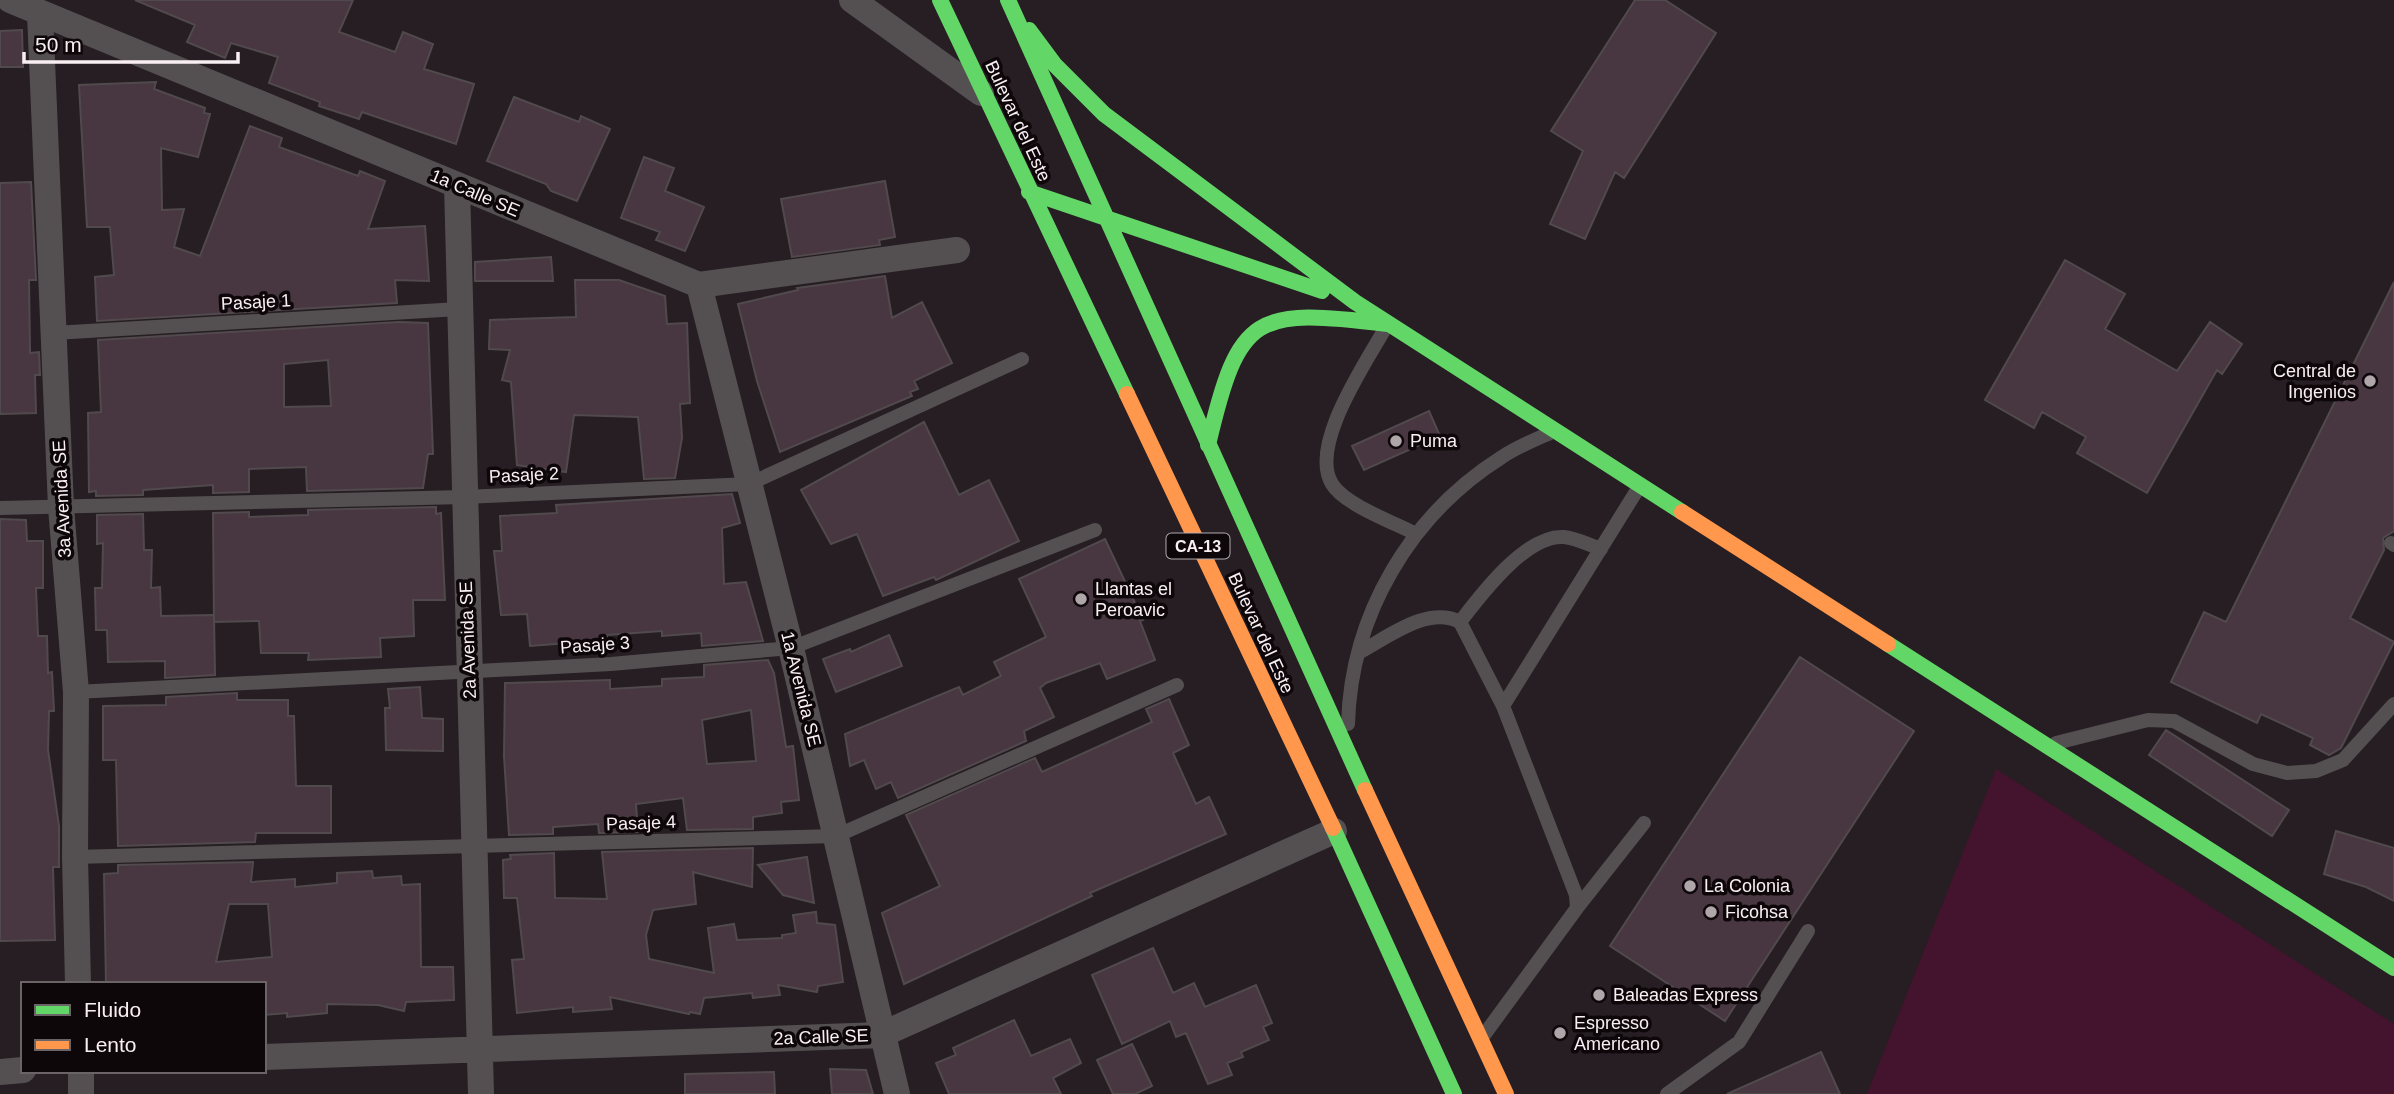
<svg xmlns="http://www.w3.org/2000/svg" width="2394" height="1094" font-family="Arial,sans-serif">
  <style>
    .green { fill: #44132d }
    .building { fill: #483640; stroke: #514a4d; stroke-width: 2; fill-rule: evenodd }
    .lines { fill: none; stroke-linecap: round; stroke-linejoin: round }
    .lane { stroke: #545052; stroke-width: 14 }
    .street { stroke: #545052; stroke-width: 26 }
    .fast { stroke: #63d668; stroke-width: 16 }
    .slow { stroke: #ff974d; stroke-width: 16 }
    .poi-dot { fill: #afa6aa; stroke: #0d070a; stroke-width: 2.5 }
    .labels { text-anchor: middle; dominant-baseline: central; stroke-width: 7; stroke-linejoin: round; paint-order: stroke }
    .shield { fill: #0d070a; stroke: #b2a9ad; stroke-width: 2 }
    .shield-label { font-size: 16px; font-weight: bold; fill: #f9eff3 }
    .street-label { font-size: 18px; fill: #f9eff3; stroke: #0d070a }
    .poi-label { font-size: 18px; fill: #f9eff3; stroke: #0d070a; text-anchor: start }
  </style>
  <rect width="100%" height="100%" fill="#261e22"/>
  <path class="green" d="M 1996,769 L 2394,1024 L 2394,1094 L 1867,1094 Z"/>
  <path class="building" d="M 135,0 L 353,0 L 339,32 L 395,52 L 403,32 L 433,44 L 424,69 L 474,84 L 456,144 L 362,112 L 359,119 L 319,106 L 320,102 L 269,83 L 278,57 L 231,43 L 225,58 L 187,42 L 195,25 Z
    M 1635,0 L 1665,0 L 1716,33 L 1624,178 L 1615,172 L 1585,239 L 1550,224 L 1583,151 L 1551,131 Z
    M 22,30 L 23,67 L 0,67 L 0,31 Z
    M 156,82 L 154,89 L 205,108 L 204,113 L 210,114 L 198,157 L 161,148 L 162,210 L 184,209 L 174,247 L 200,256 L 250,126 L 282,138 L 279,147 L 358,176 L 360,171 L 385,181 L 368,229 L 425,226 L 429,281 L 395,280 L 397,303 L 97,321 L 95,277 L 114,275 L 110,227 L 87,227 L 79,85 Z
    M 514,97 L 579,122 L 581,116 L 610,129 L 577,201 L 551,191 L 546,184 L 487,161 Z
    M 644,157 L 674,168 L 665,191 L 704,207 L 685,251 L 656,240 L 660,232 L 621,218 Z
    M 885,181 L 895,237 L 879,240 L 880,245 L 792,257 L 781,199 Z
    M 31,182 L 36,280 L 29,280 L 30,353 L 39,352 L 40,375 L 35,375 L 36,413 L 0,414 L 0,183 Z
    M 551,257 L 553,281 L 475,281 L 475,262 Z
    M 2065,260 L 2125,294 L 2105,329 L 2177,371 L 2210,322 L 2242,344 L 2222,374 L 2217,370 L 2147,493 L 2077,453 L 2086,437 L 2042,412 L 2034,428 L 1985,400 Z
    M 885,276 L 892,318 L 922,302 L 952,363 L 914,381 L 918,389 L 910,392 L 912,396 L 780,452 L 757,381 L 738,304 L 798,290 L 797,288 Z
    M 575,280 L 619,280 L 665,296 L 667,324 L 687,323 L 690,403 L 680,404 L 682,438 L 675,478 L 644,479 L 638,417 L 574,415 L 566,472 L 517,465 L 511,382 L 502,380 L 510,350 L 489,349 L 490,320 L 576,317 Z
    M 2394,282 L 2394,531 L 2383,538 L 2384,550 L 2350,618 L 2394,642 L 2341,748 L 2329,755 L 2310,745 L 2313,738 L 2261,714 L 2257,723 L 2171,682 L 2204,612 L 2226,622 Z
    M 399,322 L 428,323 L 433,454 L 428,454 L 423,488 L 307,491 L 306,467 L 249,469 L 249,492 L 213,493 L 213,485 L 143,490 L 143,495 L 96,496 L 96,491 L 89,492 L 88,413 L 101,412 L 98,340 ZM 328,360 L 331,406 L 284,407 L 284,364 Z
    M 1429,411 L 1440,436 L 1364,470 L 1352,446 Z
    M 924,422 L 959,495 L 989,480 L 1019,541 L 936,580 L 934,577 L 883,596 L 857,534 L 831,544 L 801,490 Z
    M 732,494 L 740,523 L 722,528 L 724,584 L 746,582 L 763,641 L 702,646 L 701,633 L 662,636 L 662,631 L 607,635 L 607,640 L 530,646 L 527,614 L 501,615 L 494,551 L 502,551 L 500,516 L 557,513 L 556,505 Z
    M 436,507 L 436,514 L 441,513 L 445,600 L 413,600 L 414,636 L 380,638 L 381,657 L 308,660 L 309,653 L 261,653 L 259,621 L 214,622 L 213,513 L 249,512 L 249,517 L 308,515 L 308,510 Z
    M 143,514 L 144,550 L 152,550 L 151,588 L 160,587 L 161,616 L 214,615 L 215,675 L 165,678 L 165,661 L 108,662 L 107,630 L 96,630 L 95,588 L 102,588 L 103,543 L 97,544 L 97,515 Z
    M 0,519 L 26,520 L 27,541 L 43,541 L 43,588 L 36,588 L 38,636 L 47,636 L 48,673 L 52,672 L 54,711 L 49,711 L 48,750 L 59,826 L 59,867 L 53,867 L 55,940 L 0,941 Z
    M 1105,539 L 1143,620 L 1140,621 L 1155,660 L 1107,679 L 1100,663 L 1046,683 L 1040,688 L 1054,717 L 1024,731 L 1026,741 L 898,798 L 891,782 L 876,789 L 864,760 L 850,766 L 845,734 L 959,687 L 963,695 L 1001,676 L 994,662 L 1046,637 L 1019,579 Z
    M 889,635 L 902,666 L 836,692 L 823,659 L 850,649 L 851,652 Z
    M 1800,657 L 1914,731 L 1725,1021 L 1610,946 Z
    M 768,660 L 774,673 L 786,747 L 793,746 L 799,800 L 781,802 L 782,813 L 753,817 L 753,829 L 687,830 L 683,798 L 636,804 L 638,832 L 599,833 L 598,824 L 553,827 L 553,834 L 509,835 L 504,756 L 505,683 L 610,680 L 610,689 L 662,686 L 662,679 L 704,677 L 704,665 ZM 751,710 L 756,761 L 707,764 L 702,720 Z
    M 420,687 L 422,718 L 443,719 L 443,751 L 386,750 L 385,708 L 390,708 L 388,689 Z
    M 237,693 L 237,700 L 288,700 L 288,716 L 294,716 L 296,786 L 331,786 L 331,833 L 256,833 L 255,842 L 118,846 L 116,760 L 103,760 L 103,706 L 166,705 L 166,697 Z
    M 1169,699 L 1189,745 L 1173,753 L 1196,804 L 1209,797 L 1226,834 L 1090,893 L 1092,896 L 904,984 L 882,913 L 940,886 L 906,815 L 1035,758 L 1042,772 L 1152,722 L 1146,709 Z
    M 2166,730 L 2289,810 L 2272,836 L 2149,755 Z
    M 2336,831 L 2394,848 L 2394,901 L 2366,887 L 2324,874 Z
    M 753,848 L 752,887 L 693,872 L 696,904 L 653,910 L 646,935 L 649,959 L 714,973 L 708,928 L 734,924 L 737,940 L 782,938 L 782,935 L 796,933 L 793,915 L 816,912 L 817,923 L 835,925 L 843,982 L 818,986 L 817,992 L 778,985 L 780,995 L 753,998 L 752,993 L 704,998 L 700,1014 L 690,1012 L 689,1014 L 610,997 L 612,1009 L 573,1012 L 573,1007 L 517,1013 L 512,960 L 524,959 L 517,898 L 504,898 L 503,860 L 511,859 L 510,855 L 554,853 L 555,898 L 607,899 L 602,852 Z
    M 807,857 L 814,903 L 783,895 L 758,865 Z
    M 253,862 L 251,882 L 295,879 L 295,887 L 337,883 L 337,873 L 372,871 L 373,878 L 401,876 L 402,885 L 420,884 L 421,967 L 453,967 L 454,1000 L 406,1002 L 404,1011 L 378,1005 L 327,1004 L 327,1013 L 287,1017 L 287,1013 L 264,1015 L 264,984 L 106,984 L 104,874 L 118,873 L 118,865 ZM 229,904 L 268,904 L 272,957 L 216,962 Z
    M 1153,948 L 1173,993 L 1194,983 L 1205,1007 L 1256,985 L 1272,1023 L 1263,1027 L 1269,1040 L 1241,1052 L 1243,1057 L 1227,1063 L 1232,1075 L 1208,1084 L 1186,1033 L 1176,1037 L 1170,1021 L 1122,1044 L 1092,975 Z
    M 1014,1020 L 1031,1056 L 1070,1039 L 1081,1063 L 1053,1078 L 1061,1094 L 949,1094 L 936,1063 L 956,1055 L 953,1048 Z
    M 1132,1044 L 1152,1086 L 1135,1094 L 1113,1094 L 1097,1060 Z
    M 1821,1052 L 1840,1094 L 1727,1094 Z
    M 830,1069 L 866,1070 L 873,1094 L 832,1094 Z
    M 774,1072 L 775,1094 L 685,1094 L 685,1074 Z"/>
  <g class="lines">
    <path class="lane" d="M 1387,325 C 1368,360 1308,445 1332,484 C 1345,505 1393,522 1416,534
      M 54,333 L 459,309
      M 0,508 L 464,497 L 749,484 L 1022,359
      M 2391,543 L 2394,545
      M 1460,622 C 1480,596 1526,534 1564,537 C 1576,538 1589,545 1601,549
      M 1358,653 C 1387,638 1427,605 1460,622 L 1503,706 L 1576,895 L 1577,908 L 1484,1035
      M 76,692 L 611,664 L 791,648 L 1095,530
      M 1503,706 L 1639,487
      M 1348,724 C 1351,615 1410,515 1502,457 C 1517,447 1534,440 1550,433
      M 2056,743 L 2148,720 L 2174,721 L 2253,764 L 2287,773 L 2316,771 L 2343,760 L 2394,704
      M 75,857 L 836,836 L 1177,685
      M 1577,908 L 1644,823
      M 1667,1094 L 1739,1042 L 1808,931"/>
    <path class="street" d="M 10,0 L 699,285 L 957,250
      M 852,0 L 981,93
      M 40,14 L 61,507 L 76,692 L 75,857 L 78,984
      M 457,185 L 481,1094
      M 699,285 L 791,648 L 897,1094
      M 264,1057 L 881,1035 L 1334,831
      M 81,1071 L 81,1094
      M 0,1072 L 23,1070"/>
    <path class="fast" d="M 940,0 L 1127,394
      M 1008,0 L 1365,790
      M 1029,30 L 1055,65 L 1104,114 L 1355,302 L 1682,512
      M 1029,192 L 1322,291
      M 1208,445 C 1239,312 1255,308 1388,324
      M 1888,644 L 2394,968
      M 1333,828 L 1454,1094"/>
    <path class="slow" d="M 1127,394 L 1333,828
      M 1682,512 L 1888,644
      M 1365,790 L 1506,1094"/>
  </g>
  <g class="poi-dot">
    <circle cx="2370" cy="381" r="7"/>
    <circle cx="1396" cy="441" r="7"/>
    <circle cx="1081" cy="599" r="7"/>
    <circle cx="1690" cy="886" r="7"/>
    <circle cx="1711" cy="912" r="7"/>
    <circle cx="1599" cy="995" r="7"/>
    <circle cx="1560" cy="1033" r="7"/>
  </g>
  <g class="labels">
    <rect class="shield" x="1166.5" y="533.5" width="63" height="25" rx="5"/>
    <g class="shield-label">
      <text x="1198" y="546">CA-13</text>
    </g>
    <g class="street-label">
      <text transform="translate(1018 121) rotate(65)">Bulevar del Este</text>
      <text transform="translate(475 193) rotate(23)">1a Calle SE</text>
      <text transform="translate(256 302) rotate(-3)">Pasaje 1</text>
      <text transform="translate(524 475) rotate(-3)">Pasaje 2</text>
      <text transform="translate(62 499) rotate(-93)">3a Avenida SE</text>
      <text transform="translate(1261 633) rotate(65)">Bulevar del Este</text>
      <text transform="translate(468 640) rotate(-92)">2a Avenida SE</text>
      <text transform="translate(595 645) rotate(-4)">Pasaje 3</text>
      <text transform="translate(801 689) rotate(76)">1a Avenida SE</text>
      <text transform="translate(641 823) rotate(-2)">Pasaje 4</text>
      <text transform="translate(821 1037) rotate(-2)">2a Calle SE</text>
    </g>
    <g class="poi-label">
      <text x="2356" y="371" text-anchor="end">Central de<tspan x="2356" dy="21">Ingenios</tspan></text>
      <text x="1410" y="441">Puma</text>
      <text x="1095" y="589">Llantas el<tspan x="1095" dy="21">Peroavic</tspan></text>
      <text x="1704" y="886">La Colonia</text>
      <text x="1725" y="912">Ficohsa</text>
      <text x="1613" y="995">Baleadas Express</text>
      <text x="1574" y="1023">Espresso<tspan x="1574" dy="21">Americano</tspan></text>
    </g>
  </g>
  <rect x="21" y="982" width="245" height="91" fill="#0d070a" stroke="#6b6467" stroke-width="2"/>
  <rect x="35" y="1005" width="35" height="10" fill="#63d668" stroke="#6b6467" stroke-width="2"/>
  <text x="84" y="1017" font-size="21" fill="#f9eff3">Fluido</text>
  <rect x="35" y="1040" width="35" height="10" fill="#ff974d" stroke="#6b6467" stroke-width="2"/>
  <text x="84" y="1052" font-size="21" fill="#f9eff3">Lento</text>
  <path d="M24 52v10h214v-10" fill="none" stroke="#f9eff3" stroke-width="3.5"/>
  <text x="35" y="52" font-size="21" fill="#f9eff3" stroke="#0d070a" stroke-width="5" paint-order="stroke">50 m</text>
</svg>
